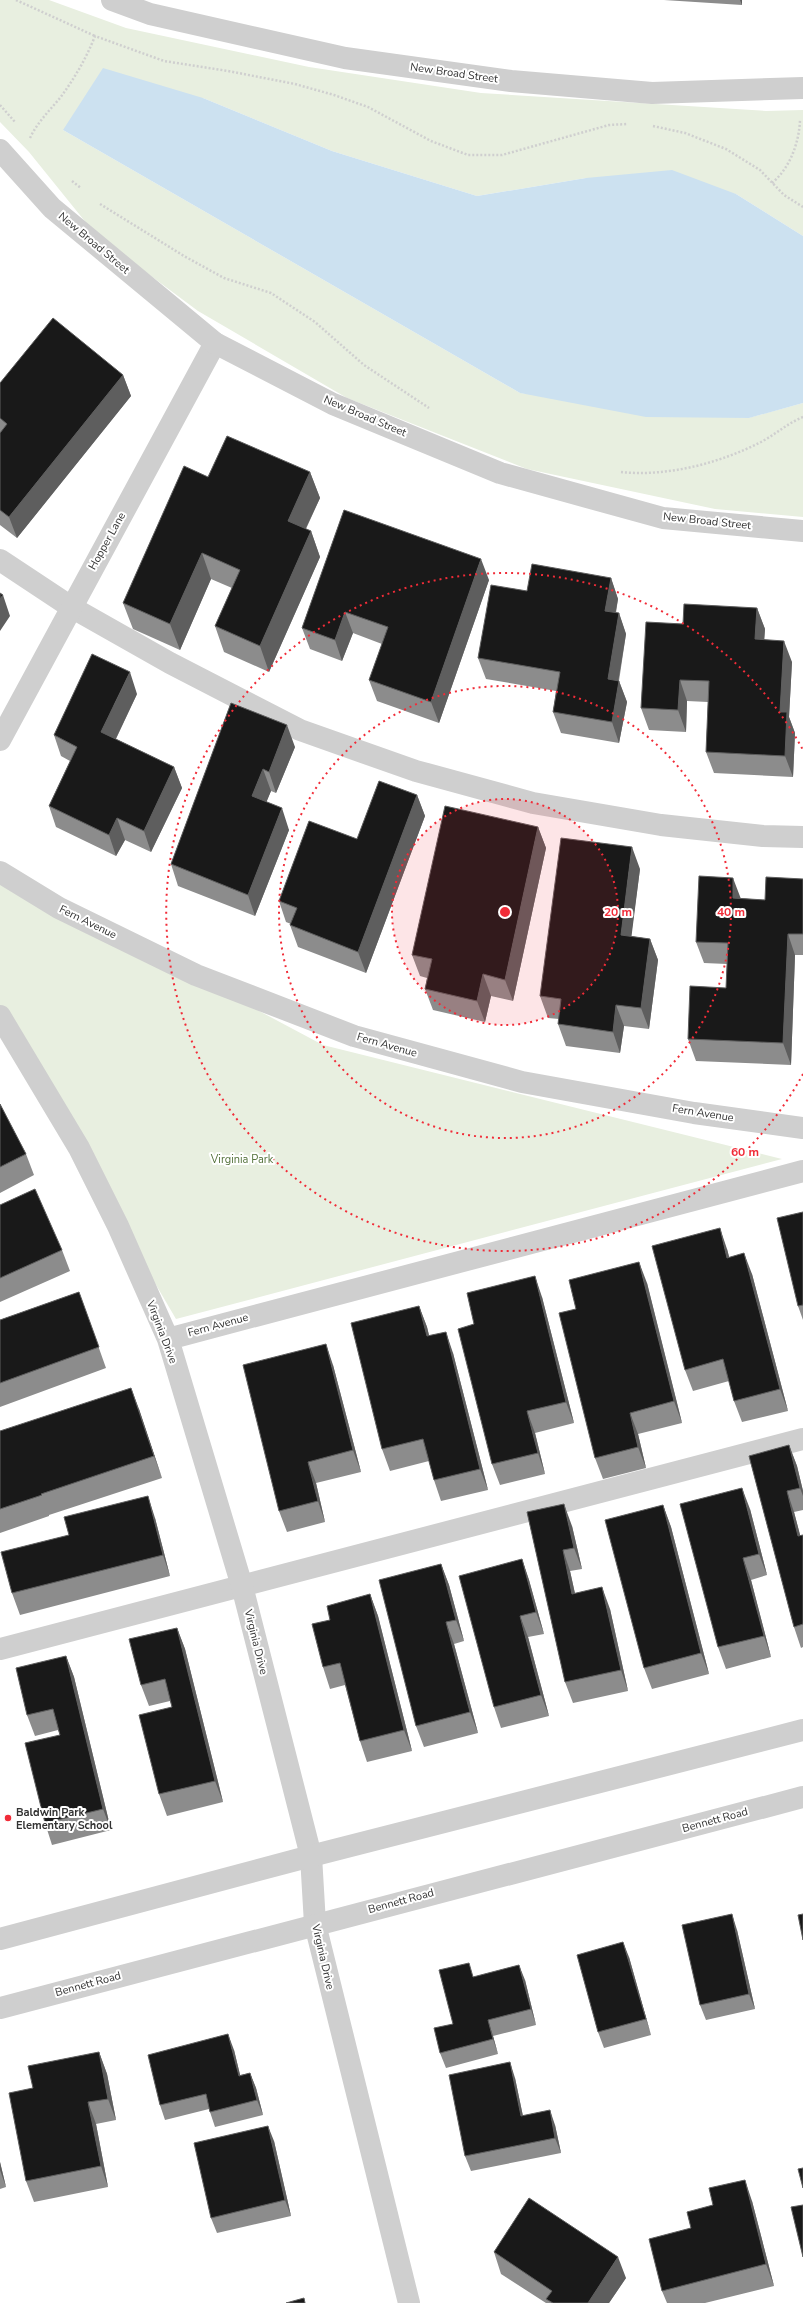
<svg xmlns="http://www.w3.org/2000/svg" width="803" height="2303" font-family="'Nunito Sans',sans-serif">
  <style>
    .green { fill: #e8efe0 }
    .water { fill: #cce1f0 }
    .lines { fill: none; stroke-linecap: round; stroke-linejoin: round }
    .path { stroke: #cfcfcf; stroke-width: 2.5; stroke-dasharray: 2 2; stroke-linecap: butt }
    .service { stroke: #cfcfcf; stroke-width: 22 }
    .minor { stroke: #cfcfcf; stroke-width: 22 }
    .tertiary { stroke: #cfcfcf; stroke-width: 22 }
    .wall { fill: #8c8c8c }
    .shaded-wall { fill: #5e5e5e }
    .building { fill: #191919; stroke: #5e5e5e }
    .ring { fill: none; stroke: #f12c38; stroke-width: 2; stroke-dasharray: 2 4 }
    .poi-dot { fill: #f12c38; stroke: #fff; stroke-width: 1.5 }
    .labels { text-anchor: middle; dominant-baseline: central; stroke-width: 4; stroke-linejoin: round; paint-order: stroke }
    .street-label { font-size: 11px; fill: #323232; stroke: #fff }
    .park-label { font-size: 11px; fill: #54723b; stroke: #fff }
    .poi-label { font-size: 11px; font-weight: bold; fill: #323232; stroke: #fff; text-anchor: start }
    .centre { fill: #f12c38; stroke: #fff; stroke-width: 2 }
    .ring-label { font-size: 12px; text-anchor: middle; font-weight: bold; fill: #f12c38; stroke: #fff; stroke-width: 4; stroke-linejoin: round; paint-order: stroke }
  </style>
  <rect width="100%" height="100%" fill="#fff"/>
  <path class="green" d="M 0,0 L 49,0 L 126,28 L 309,67 L 481,93 L 766,111 L 803,110 L 803,236 L 736,194 L 586,178 L 477,196 L 332,151 L 203,98 L 63,130 L 520,393 L 748,418 L 803,403 L 803,517 L 715,509 L 527,469 L 347,398 L 198,311 L 96,235 L 29,152 L 0,122 Z
    M 0,873 L 323,1045 L 782,1159 L 176,1319 L 0,1018 Z"/>
  <path class="water" d="M 103,68 L 203,98 L 332,151 L 477,196 L 586,178 L 672,170 L 736,194 L 803,236 L 803,403 L 749,418 L 646,417 L 520,393 L 63,130 Z"/>
  <g class="lines">
    <path class="path" d="M 16,0 L 95,36
      M 0,105 L 15,122
      M 653,126 L 685,133 L 726,149 L 760,170 L 784,195 L 803,207
      M 30,138 C 37,123 49,111 60,98 C 74,79 86,59 95,36 L 164,61 L 228,71 L 295,84 L 334,95 L 368,107 L 431,141 L 468,155 L 502,155 L 609,125 L 627,124
      M 72,181 L 81,188
      M 772,183 C 790,168 799,143 800,120
      M 100,204 L 184,256 L 224,278 L 271,293 L 315,322 L 364,365 L 429,408
      M 621,472 C 667,477 720,463 761,442 C 776,434 788,423 803,417"/>
    <path class="service" d="M 0,560 L 71,607 L 170,663 L 300,730 L 416,771 L 533,803 L 661,825 L 763,836 L 803,837
      M 0,1649 L 803,1439"/>
    <path class="minor" d="M 0,740 L 215,343
      M 0,872 L 59,908 L 196,975 L 354,1036 L 522,1082 L 694,1113 L 803,1128
      M 0,1016 L 79,1148 L 118,1226 L 168,1339 L 242,1586 L 311,1856 L 315,1924 L 409,2303
      M 168,1339 L 803,1171"/>
    <path class="tertiary" d="M 112,0 L 150,14 L 345,58 L 511,81 L 652,93 L 803,88
      M 0,150 L 52,208 L 215,343 L 333,404 L 500,473 L 663,518 L 803,531
      M 0,1939 L 311,1856 L 803,1730
      M 0,2008 L 803,1797"/>
  </g>
  <path class="wall" d="M 664,0 L 742,0 L 742,5 Z
    M 123,375 L 131,396 L 17,538 L 0,525 L 0,383 Z
    M 310,472 L 320,498 L 306,529 L 311,531 L 320,557 L 269,672 L 224,652 L 215,626 L 232,588 L 211,579 L 180,650 L 133,629 L 123,603 L 208,477 Z
    M 344,510 L 489,580 L 439,723 L 377,701 L 369,680 L 382,644 L 353,633 L 342,661 L 310,649 L 302,628 Z
    M 611,578 L 618,599 L 616,613 L 619,613 L 626,634 L 619,681 L 627,702 L 619,743 L 561,733 L 553,712 L 556,691 L 486,679 L 478,658 L 527,591 Z
    M 757,608 L 765,629 L 764,639 L 792,662 L 789,717 L 795,733 L 793,777 L 714,773 L 706,752 L 708,702 L 687,701 L 686,732 L 649,730 L 641,708 L 683,624 Z
    M 137,694 L 116,739 L 174,767 L 182,788 L 151,852 L 125,840 L 116,856 L 56,827 L 49,806 L 70,761 L 61,756 L 54,735 Z
    M 231,703 L 295,747 L 276,793 L 271,791 L 266,802 L 289,830 L 255,916 L 178,886 L 171,864 Z
    M 417,795 L 425,816 L 366,973 L 298,947 L 290,925 L 291,924 L 286,922 L 279,901 L 357,839 Z
    M 538,827 L 546,848 L 513,1001 L 491,996 L 485,1022 L 433,1010 L 425,989 L 427,978 L 420,976 L 412,955 Z
    M 640,869 L 631,936 L 650,939 L 658,960 L 649,1029 L 624,1026 L 620,1053 L 566,1046 L 558,1024 L 559,1019 L 548,1018 L 540,996 Z
    M 803,879 L 803,955 L 795,955 L 791,1065 L 696,1061 L 688,1039 L 726,988 L 727,964 L 704,963 L 696,942 L 740,898 L 765,900 Z
    M 0,1104 L 26,1154 L 34,1175 L 0,1193 Z
    M 0,1205 L 62,1250 L 70,1271 L 0,1302 Z
    M 803,1212 L 803,1320 L 798,1306 Z
    M 727,1249 L 729,1257 L 752,1274 L 788,1411 L 742,1422 L 734,1401 L 729,1381 L 693,1391 L 685,1370 Z
    M 647,1283 L 682,1423 L 638,1434 L 646,1468 L 603,1479 L 595,1458 L 576,1309 Z
    M 79,1292 L 106,1368 L 0,1407 L 0,1320 Z
    M 542,1297 L 574,1423 L 535,1433 L 545,1474 L 500,1485 L 492,1464 L 474,1324 Z
    M 419,1306 L 427,1327 L 429,1335 L 453,1353 L 488,1490 L 441,1501 L 434,1480 L 429,1461 L 390,1471 L 382,1449 Z
    M 333,1365 L 361,1472 L 316,1483 L 325,1522 L 287,1532 L 279,1511 Z
    M 139,1409 L 162,1478 L 49,1515 L 49,1516 L 0,1533 L 0,1431 Z
    M 789,1445 L 797,1466 L 803,1491 L 803,1510 L 794,1512 L 800,1535 L 803,1535 L 803,1647 L 801,1648 L 794,1627 L 749,1456 Z
    M 663,1505 L 671,1527 L 709,1674 L 652,1689 L 644,1668 Z
    M 750,1509 L 767,1575 L 751,1580 L 771,1657 L 726,1669 L 718,1647 Z
    M 527,1512 L 572,1526 L 582,1569 L 570,1571 L 575,1594 L 610,1609 L 628,1691 L 573,1703 L 565,1682 Z
    M 155,1518 L 170,1576 L 20,1615 L 12,1593 Z
    M 522,1559 L 529,1580 L 544,1634 L 528,1637 L 549,1716 L 501,1728 L 494,1707 Z
    M 441,1564 L 449,1585 L 464,1641 L 454,1644 L 478,1733 L 424,1747 L 416,1726 Z
    M 370,1594 L 378,1616 L 412,1751 L 367,1762 L 360,1741 L 345,1685 L 330,1689 L 323,1667 L 330,1620 Z
    M 177,1628 L 185,1649 L 223,1802 L 167,1816 L 159,1794 L 172,1707 L 170,1701 L 149,1706 L 141,1685 Z
    M 66,1656 L 74,1677 L 111,1830 L 52,1845 L 45,1823 L 60,1735 L 58,1730 L 35,1736 L 27,1715 Z
    M 737,1930 L 755,2009 L 706,2020 L 700,2005 Z
    M 629,1957 L 651,2035 L 604,2048 L 598,2032 Z
    M 474,1977 L 525,1980 L 536,2025 L 493,2036 L 498,2054 L 446,2068 L 440,2053 Z
    M 234,2050 L 240,2075 L 250,2073 L 256,2088 L 263,2115 L 215,2127 L 209,2109 L 165,2120 L 160,2105 Z
    M 99,2052 L 107,2074 L 116,2120 L 96,2124 L 108,2187 L 34,2202 L 26,2181 L 33,2088 Z
    M 515,2078 L 523,2116 L 555,2125 L 561,2153 L 471,2171 L 465,2156 Z
    M 274,2141 L 291,2216 L 217,2233 L 211,2218 Z
    M 0,2162 L 6,2187 L 0,2189 Z
    M 752,2201 L 774,2286 L 705,2303 L 667,2303 L 662,2291 L 691,2228 Z
    M 494,2252 L 626,2278 L 609,2303 L 546,2303 L 501,2274 Z"/>
  <path class="shaded-wall" d="M 740,0 L 742,0 L 742,5 Z
    M 123,375 L 131,396 L 17,538 L 9,517 Z
    M 310,472 L 320,498 L 297,547 L 288,521 Z
    M 311,531 L 320,557 L 269,672 L 260,646 Z
    M 202,553 L 211,579 L 180,650 L 170,624 Z
    M 481,559 L 489,580 L 439,723 L 431,702 Z
    M 611,578 L 618,599 L 612,632 L 605,611 Z
    M 3,595 L 10,616 L 0,631 L 0,599 Z
    M 757,608 L 765,629 L 763,660 L 755,639 Z
    M 345,612 L 353,633 L 342,661 L 335,640 Z
    M 619,613 L 626,634 L 615,701 L 608,679 Z
    M 784,641 L 792,662 L 789,717 L 795,733 L 793,777 L 785,756 L 780,712 Z
    M 130,672 L 137,694 L 109,753 L 101,732 Z
    M 680,680 L 687,701 L 686,732 L 678,710 Z
    M 619,681 L 627,702 L 619,743 L 612,722 Z
    M 287,725 L 295,747 L 276,793 L 269,772 Z
    M 174,767 L 182,788 L 151,852 L 144,831 Z
    M 263,769 L 271,791 L 260,818 L 252,796 Z
    M 417,795 L 425,816 L 366,973 L 358,952 Z
    M 282,808 L 289,830 L 255,916 L 248,895 Z
    M 117,818 L 125,840 L 116,856 L 109,835 Z
    M 538,827 L 546,848 L 513,1001 L 505,980 Z
    M 632,847 L 640,869 L 629,956 L 621,935 Z
    M 733,878 L 741,899 L 733,898 Z
    M 788,934 L 795,955 L 791,1065 L 783,1043 Z
    M 650,939 L 658,960 L 649,1029 L 641,1008 Z
    M 483,974 L 491,996 L 485,1022 L 477,1001 Z
    M 616,1005 L 624,1026 L 620,1053 L 613,1032 Z
    M 720,1228 L 727,1249 L 735,1279 L 727,1258 Z
    M 744,1253 L 752,1274 L 788,1411 L 780,1389 Z
    M 639,1262 L 647,1283 L 682,1423 L 674,1401 Z
    M 535,1276 L 542,1297 L 574,1423 L 566,1402 Z
    M 419,1306 L 427,1327 L 434,1357 L 427,1336 Z
    M 446,1332 L 453,1353 L 488,1490 L 480,1469 Z
    M 326,1344 L 333,1365 L 361,1472 L 353,1450 Z
    M 131,1388 L 139,1409 L 162,1478 L 154,1456 Z
    M 527,1411 L 535,1433 L 545,1474 L 538,1453 Z
    M 630,1413 L 638,1434 L 646,1468 L 638,1447 Z
    M 789,1445 L 797,1466 L 803,1491 L 803,1496 L 800,1488 Z
    M 308,1462 L 316,1483 L 325,1522 L 318,1501 Z
    M 742,1488 L 750,1509 L 767,1575 L 759,1554 Z
    M 787,1491 L 794,1512 L 803,1546 L 798,1536 Z
    M 148,1496 L 155,1518 L 170,1576 L 163,1555 Z
    M 564,1504 L 572,1526 L 582,1569 L 574,1548 Z
    M 663,1505 L 671,1527 L 709,1674 L 701,1653 Z
    M 563,1550 L 570,1571 L 580,1616 L 572,1594 Z
    M 743,1558 L 751,1580 L 771,1657 L 764,1636 Z
    M 522,1559 L 529,1580 L 544,1634 L 536,1612 Z
    M 441,1564 L 449,1585 L 464,1641 L 456,1620 Z
    M 602,1587 L 610,1609 L 628,1691 L 621,1670 Z
    M 370,1594 L 378,1616 L 412,1751 L 404,1730 Z
    M 520,1616 L 528,1637 L 549,1716 L 541,1695 Z
    M 446,1622 L 454,1644 L 478,1733 L 470,1712 Z
    M 177,1628 L 185,1649 L 223,1802 L 215,1781 Z
    M 66,1656 L 74,1677 L 111,1830 L 103,1809 Z
    M 732,1914 L 737,1930 L 755,2009 L 749,1994 Z
    M 623,1942 L 629,1957 L 651,2035 L 646,2019 Z
    M 519,1965 L 525,1980 L 536,2025 L 531,2009 Z
    M 488,2020 L 493,2036 L 498,2054 L 493,2039 Z
    M 228,2034 L 234,2050 L 244,2091 L 239,2076 Z
    M 99,2052 L 107,2074 L 116,2120 L 108,2099 Z
    M 510,2062 L 515,2078 L 526,2131 L 521,2116 Z
    M 250,2073 L 256,2088 L 263,2115 L 257,2100 Z
    M 88,2102 L 96,2124 L 108,2187 L 101,2166 Z
    M 550,2110 L 555,2125 L 561,2153 L 555,2138 Z
    M 268,2126 L 274,2141 L 291,2216 L 285,2200 Z
    M 0,2162 L 6,2187 L 0,2170 Z
    M 745,2180 L 752,2201 L 774,2286 L 766,2264 Z
    M 618,2257 L 626,2278 L 609,2303 L 588,2303 Z"/>
  <path class="building" d="M 53,318 L 123,375 L 9,517 L 0,510 L 0,433 L 7,424 L 0,418 L 0,383 Z
    M 227,436 L 310,472 L 288,521 L 311,531 L 260,646 L 215,626 L 240,570 L 202,553 L 170,624 L 123,603 L 184,466 L 208,477 Z
    M 344,510 L 481,559 L 431,702 L 369,680 L 388,627 L 345,612 L 335,640 L 302,628 Z
    M 532,564 L 611,578 L 605,611 L 619,613 L 608,679 L 619,681 L 612,722 L 553,712 L 560,672 L 478,658 L 491,585 L 527,591 Z
    M 0,593 L 3,595 L 0,599 Z
    M 684,604 L 757,608 L 755,639 L 784,641 L 780,712 L 787,712 L 785,756 L 706,752 L 709,681 L 680,680 L 678,710 L 641,708 L 646,622 L 683,624 Z
    M 92,654 L 130,672 L 101,732 L 174,767 L 144,831 L 117,818 L 109,835 L 49,806 L 77,747 L 54,735 Z
    M 231,703 L 287,725 L 269,772 L 263,769 L 252,796 L 282,808 L 248,895 L 171,864 Z
    M 379,781 L 417,795 L 358,952 L 290,925 L 297,908 L 279,901 L 309,821 L 357,839 Z
    M 445,806 L 538,827 L 505,980 L 483,974 L 477,1001 L 425,989 L 432,959 L 412,955 Z
    M 561,838 L 632,847 L 621,935 L 650,939 L 641,1008 L 616,1005 L 613,1032 L 558,1024 L 561,999 L 540,996 Z
    M 699,876 L 733,878 L 733,898 L 765,900 L 766,877 L 803,879 L 803,934 L 788,934 L 783,1043 L 688,1039 L 690,986 L 726,988 L 728,943 L 696,942 Z
    M 0,1104 L 26,1154 L 0,1167 Z
    M 35,1189 L 62,1250 L 0,1278 L 0,1205 Z
    M 803,1212 L 803,1305 L 798,1306 L 777,1218 Z
    M 720,1228 L 727,1258 L 744,1253 L 780,1389 L 734,1401 L 723,1359 L 685,1370 L 652,1246 Z
    M 639,1262 L 674,1401 L 630,1413 L 638,1447 L 595,1458 L 559,1313 L 576,1309 L 569,1280 Z
    M 535,1276 L 566,1402 L 527,1411 L 538,1453 L 492,1464 L 458,1329 L 474,1324 L 467,1293 Z
    M 79,1292 L 99,1347 L 0,1383 L 0,1320 Z
    M 419,1306 L 427,1336 L 446,1332 L 480,1469 L 434,1480 L 423,1439 L 382,1449 L 351,1323 Z
    M 326,1344 L 353,1450 L 308,1462 L 318,1501 L 279,1511 L 243,1365 Z
    M 131,1388 L 154,1456 L 41,1494 L 42,1495 L 0,1509 L 0,1431 Z
    M 789,1445 L 800,1488 L 787,1491 L 798,1536 L 803,1535 L 803,1624 L 794,1627 L 749,1456 Z
    M 742,1488 L 759,1554 L 743,1558 L 764,1636 L 718,1647 L 680,1504 Z
    M 148,1496 L 163,1555 L 12,1593 L 1,1552 L 69,1535 L 64,1517 Z
    M 564,1504 L 574,1548 L 563,1550 L 572,1594 L 602,1587 L 621,1670 L 565,1682 L 527,1512 Z
    M 663,1505 L 701,1653 L 644,1668 L 605,1520 Z
    M 522,1559 L 536,1612 L 520,1616 L 541,1695 L 494,1707 L 459,1576 Z
    M 441,1564 L 456,1620 L 446,1622 L 470,1712 L 416,1726 L 379,1580 Z
    M 370,1594 L 404,1730 L 360,1741 L 340,1663 L 323,1667 L 312,1624 L 330,1620 L 327,1606 Z
    M 177,1628 L 215,1781 L 159,1794 L 139,1715 L 172,1707 L 165,1679 L 141,1685 L 129,1639 Z
    M 66,1656 L 103,1809 L 45,1823 L 25,1743 L 60,1735 L 53,1709 L 27,1715 L 16,1668 Z
    M 732,1914 L 749,1994 L 700,2005 L 682,1925 Z
    M 803,1914 L 803,1940 L 798,1915 Z
    M 623,1942 L 646,2019 L 598,2032 L 577,1955 Z
    M 469,1963 L 473,1977 L 519,1965 L 531,2009 L 488,2020 L 493,2039 L 440,2053 L 434,2028 L 453,2024 L 439,1970 Z
    M 228,2034 L 239,2076 L 250,2073 L 257,2100 L 210,2112 L 206,2094 L 160,2105 L 148,2055 Z
    M 99,2052 L 108,2099 L 88,2102 L 101,2166 L 26,2181 L 9,2093 L 33,2088 L 28,2066 Z
    M 510,2062 L 521,2116 L 550,2110 L 555,2138 L 465,2156 L 449,2075 Z
    M 268,2126 L 285,2200 L 211,2218 L 194,2143 Z
    M 803,2168 L 803,2188 L 798,2169 Z
    M 745,2180 L 766,2264 L 662,2291 L 649,2239 L 691,2228 L 687,2212 L 713,2205 L 709,2188 Z
    M 529,2198 L 618,2257 L 588,2303 L 553,2303 L 546,2299 L 552,2291 L 494,2252 Z
    M 803,2205 L 803,2257 L 791,2207 Z
    M 304,2298 L 305,2303 L 286,2303 Z"/>
  <circle cx="505" cy="912" r="113" fill="#f12c38" fill-opacity=".12"/>
  <g class="ring">
    <circle cx="505" cy="912" r="113"/>
    <circle cx="505" cy="912" r="226"/>
    <path d="M803 1074A339 339 0 1 1 803 750"/>
  </g>
  <circle class="poi-dot" cx="8" cy="1818" r="4"/>
  <g class="labels">
    <g class="street-label">
      <text transform="translate(454 73) rotate(8)">New Broad Street</text>
      <text transform="translate(94 243) rotate(40)">New Broad Street</text>
      <text transform="translate(365 416) rotate(23)">New Broad Street</text>
      <text transform="translate(707 521) rotate(6)">New Broad Street</text>
      <text transform="translate(107 541) rotate(-61)">Hopper Lane</text>
      <text transform="translate(88 922) rotate(26)">Fern Avenue</text>
      <text transform="translate(387 1045) rotate(16)">Fern Avenue</text>
      <text transform="translate(703 1113) rotate(9)">Fern Avenue</text>
      <text transform="translate(218 1325) rotate(-15)">Fern Avenue</text>
      <text transform="translate(162 1332) rotate(69)">Virginia Drive</text>
      <text transform="translate(256 1642) rotate(76)">Virginia Drive</text>
      <text transform="translate(715 1820) rotate(-15)">Bennett Road</text>
      <text transform="translate(401 1901) rotate(-15)">Bennett Road</text>
      <text transform="translate(323 1957) rotate(77)">Virginia Drive</text>
      <text transform="translate(88 1984) rotate(-15)">Bennett Road</text>
    </g>
    <g class="park-label">
      <text x="242" y="1159">Virginia Park</text>
    </g>
    <g class="poi-label">
      <text x="16" y="1812">Baldwin Park<tspan x="16" dy="13">Elementary School</tspan></text>
    </g>
  </g>
  <circle cx="505" cy="912" r="6" class="centre"/>
  <g class="ring-label">
    <text x="618" y="916">20 m</text>
    <text x="731" y="916">40 m</text>
    <text x="745" y="1156">60 m</text>
  </g>
</svg>
